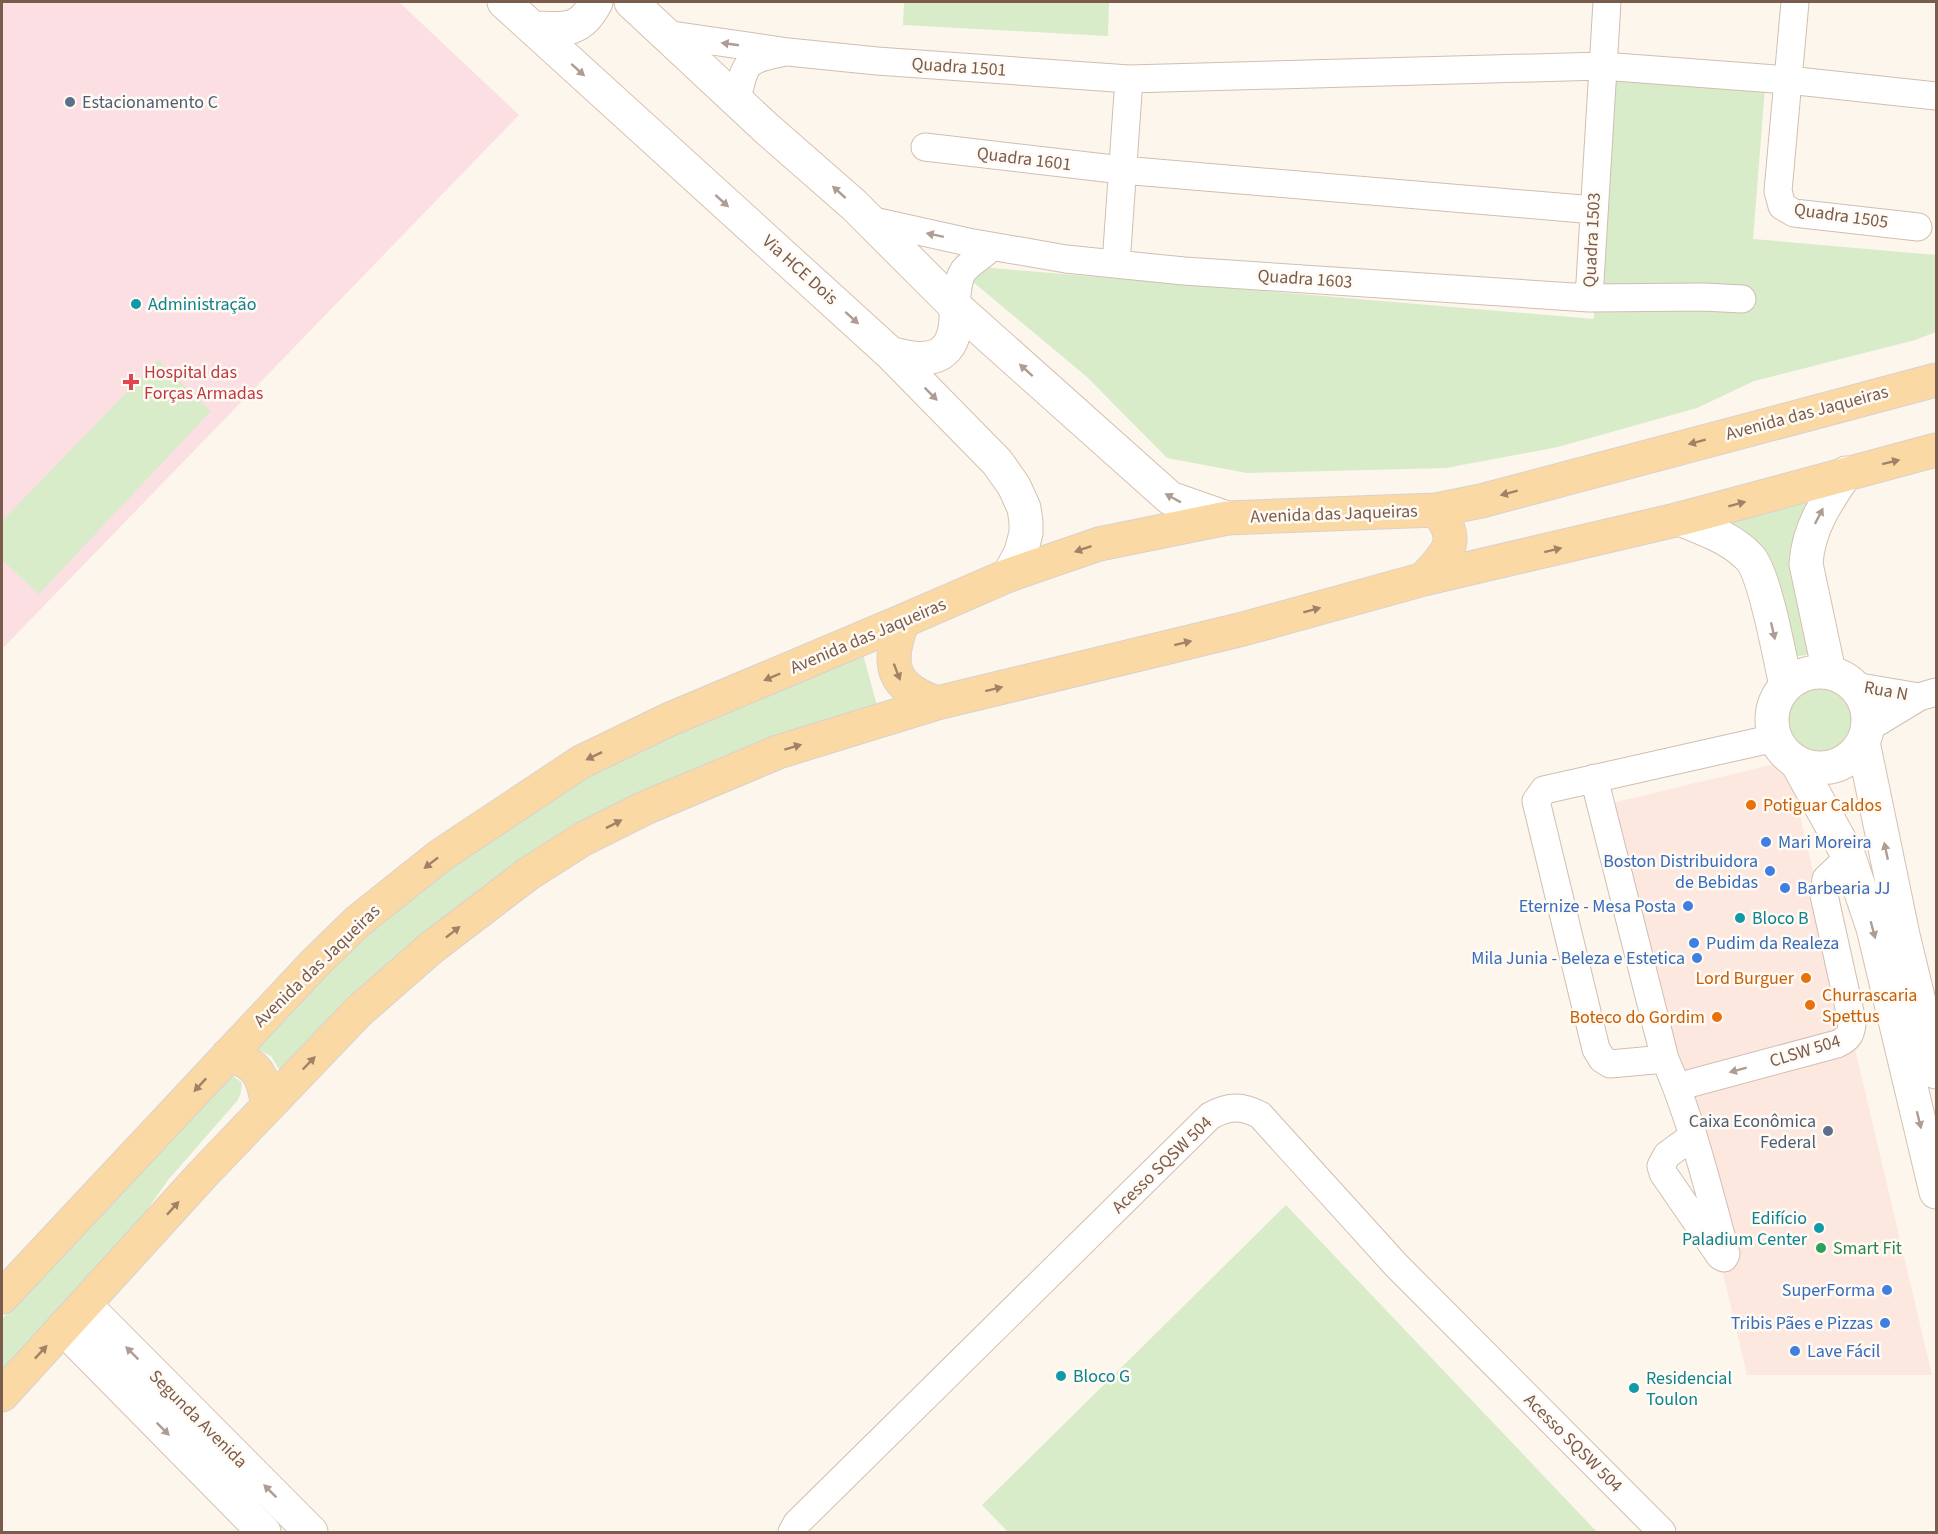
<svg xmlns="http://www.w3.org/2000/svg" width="1938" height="1534" font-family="'Source Sans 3',sans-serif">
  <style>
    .commercial { fill: #fde8e0 }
    .medical { fill: #fbdfe3 }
    .green { fill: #d8ecc9 }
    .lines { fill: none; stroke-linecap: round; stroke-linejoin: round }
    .street-casing { stroke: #d1beb0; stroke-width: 29 }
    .secondary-casing { stroke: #d6c0b0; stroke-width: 35 }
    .primary-casing { stroke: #dad1cd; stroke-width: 35 }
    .street { stroke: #fff; stroke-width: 27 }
    .secondary { stroke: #fff; stroke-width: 33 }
    .primary { stroke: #fbd9a5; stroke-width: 33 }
    .oneway { fill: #af9d94 }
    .oneway2 { fill: #a18267 }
    .service-dot { fill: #5c6f8a; stroke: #fffaf3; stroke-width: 2 }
    .culture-dot { fill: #0f9aa8; stroke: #fffaf3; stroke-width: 2 }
    .health-dot { fill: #e0444e; stroke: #fffaf3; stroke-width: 2 }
    .food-dot { fill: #e8710a; stroke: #fffaf3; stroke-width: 2 }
    .shop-dot { fill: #3f7fe0; stroke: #fffaf3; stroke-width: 2 }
    .leisure-dot { fill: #2e9e5b; stroke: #fffaf3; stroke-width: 2 }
    .labels { text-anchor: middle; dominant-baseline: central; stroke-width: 5; stroke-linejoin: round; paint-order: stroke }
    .street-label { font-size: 18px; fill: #7a5c4d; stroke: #fffaf3 }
    .service-label { font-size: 18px; fill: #4e5e75; stroke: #fffaf3; text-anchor: start }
    .culture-label { font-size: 18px; fill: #0d838f; stroke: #fffaf3; text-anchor: start }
    .health-label { font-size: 18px; fill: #be3a42; stroke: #fffaf3; text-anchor: start }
    .food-label { font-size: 18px; fill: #c56008; stroke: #fffaf3; text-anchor: start }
    .shop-label { font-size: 18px; fill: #366cbe; stroke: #fffaf3; text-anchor: end }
    .leisure-label { font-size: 18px; fill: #27864d; stroke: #fffaf3; text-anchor: start }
  </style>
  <rect width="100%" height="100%" fill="#fdf6ec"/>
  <path class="commercial" d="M 1787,761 L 1932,1375 L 1747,1375 L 1612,803 Z"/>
  <path class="medical" d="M 2,2 L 399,2 L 519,115 L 2,649 Z"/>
  <path class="green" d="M 904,2 L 1109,2 L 1108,36 L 903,25 Z
    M 1613,80 L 1765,88 L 1753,239 L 1936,255 L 1936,332 L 1915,340 L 1754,381 L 1697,408 L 1558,447 L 1446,468 L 1247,473 L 1167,458 L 1087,377 L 973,282 L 981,267 L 1594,319 L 1594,210 Z
    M 158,360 L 211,411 L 39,594 L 2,560 L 2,521 Z
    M 1815,496 L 1819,653 L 1793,657 L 1748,535 L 1722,519 Z
    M 862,651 L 878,709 L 696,769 L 280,1071 L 271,1056 L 255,1048 L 300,999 L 383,919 L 452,864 L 595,770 Z
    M1784 718a37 37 0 1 1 74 0a37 37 0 1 1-74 0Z
    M 232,1075 L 242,1083 L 241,1092 L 238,1100 L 168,1180 L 142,1217 L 2,1373 L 2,1319 L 185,1122 Z
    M 1286,1205 L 1597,1532 L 1008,1532 L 982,1505 Z"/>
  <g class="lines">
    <defs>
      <path id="street" d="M 1795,2 L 1778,191 L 1782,206 L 1794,213 L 1918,227
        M 665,34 L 788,52 L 877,61 L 1129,79 L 1602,66 L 1788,80 L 1936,96
        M 737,100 C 745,64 744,60 781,53
        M 925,147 L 1122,170 L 1594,210
        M 869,220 L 968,242 L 1066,259 L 1184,271 L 1589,298 L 1704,297 L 1742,299
        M 1116,264 L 1129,79
        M 1589,298 L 1607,2
        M 956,307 C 959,263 963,272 992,247
        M 1854,686 L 1919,697
        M 1868,728 L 1919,697 L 1936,692
        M 1594,778 L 1665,1059 C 1692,1121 1708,1188 1726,1254 L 1724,1258 L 1720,1256 L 1663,1173 L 1661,1166 L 1667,1155 L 1693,1136
        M 1665,1059 L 1610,1064 L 1602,1059 L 1596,1049 L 1536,801 L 1544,790 L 1775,738
        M 1677,1087 L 1837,1044 C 1848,1039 1852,1034 1852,1021 L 1824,895 L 1826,879 L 1849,857
        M 792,1532 L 797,1523 L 1210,1116 C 1228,1106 1241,1105 1260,1115 L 1396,1265 L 1662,1532"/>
      <path id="secondary" d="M 504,2 L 890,353 L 997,462 L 1014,486 L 1024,508 L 1026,522 L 1026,533 L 1021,552 L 1009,575
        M 631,2 L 766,128 L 854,205 L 956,307 L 1170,498 L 1227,518
        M 534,28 C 565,29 580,33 596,2
        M 890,353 C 934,366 958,357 956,307
        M 1680,519 C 1704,529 1731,538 1749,557 C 1765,573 1780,659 1786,686
        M1772 720a48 48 0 1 1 96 0a48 48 0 1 1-96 0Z
        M 1829,672 L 1806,564 C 1808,529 1826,502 1846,473
        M 1863,742 L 1903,935 L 1936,1072
        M 1797,763 L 1849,857 L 1873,928 L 1936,1192
        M 85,1305 L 311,1532
        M 63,1328 L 264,1532"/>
      <path id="primary" d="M 1424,579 C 1447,553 1463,541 1436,510
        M 903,621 C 886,665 891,687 937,703
        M 228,1055 C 259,1064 262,1075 268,1105
        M 2,1297 L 314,964 L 357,922 L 441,855 L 581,762 L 668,720 L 903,621 L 1009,575 L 1099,544 L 1227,518 L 1436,510 L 1481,501 L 1936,380
        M 2,1395 L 203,1174 L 359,1011 L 431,948 L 528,874 L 583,839 L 645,808 L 778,752 L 937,703 L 1243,629 L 1424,579 L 1680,519 L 1936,450"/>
    </defs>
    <use href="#street" class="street-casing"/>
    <use href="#secondary" class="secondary-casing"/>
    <use href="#primary" class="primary-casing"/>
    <use href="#street" class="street"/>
    <use href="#secondary" class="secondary"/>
    <use href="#primary" class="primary"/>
  </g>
  <defs><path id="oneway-solid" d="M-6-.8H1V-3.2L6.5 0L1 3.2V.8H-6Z" transform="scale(1.5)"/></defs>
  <g class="oneway">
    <use href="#oneway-solid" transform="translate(730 44) rotate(-172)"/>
    <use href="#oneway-solid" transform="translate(578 70) rotate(42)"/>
    <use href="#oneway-solid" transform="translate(839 192) rotate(-138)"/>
    <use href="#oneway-solid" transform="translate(722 201) rotate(42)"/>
    <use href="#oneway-solid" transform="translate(935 235) rotate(-168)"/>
    <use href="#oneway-solid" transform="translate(852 318) rotate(42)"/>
    <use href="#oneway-solid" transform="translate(1026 370) rotate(-138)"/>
    <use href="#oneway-solid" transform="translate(931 394) rotate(45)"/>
    <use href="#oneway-solid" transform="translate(1173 498) rotate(-151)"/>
    <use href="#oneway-solid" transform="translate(1819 516) rotate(-63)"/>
    <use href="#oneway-solid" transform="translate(1773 631) rotate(77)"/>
    <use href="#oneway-solid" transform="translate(1886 851) rotate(-102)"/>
    <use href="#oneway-solid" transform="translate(1873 930) rotate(75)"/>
    <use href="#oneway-solid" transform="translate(1738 1070) rotate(165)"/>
    <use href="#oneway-solid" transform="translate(1919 1120) rotate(76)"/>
    <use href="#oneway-solid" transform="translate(132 1353) rotate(-135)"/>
    <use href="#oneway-solid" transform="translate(163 1429) rotate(45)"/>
    <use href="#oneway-solid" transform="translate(270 1491) rotate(-135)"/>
  </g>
  <g class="oneway2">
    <use href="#oneway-solid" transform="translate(1697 442) rotate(165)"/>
    <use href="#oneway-solid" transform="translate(1891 462) rotate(-14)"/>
    <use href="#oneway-solid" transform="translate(1509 493) rotate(165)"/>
    <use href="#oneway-solid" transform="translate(1737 504) rotate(-15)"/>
    <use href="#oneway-solid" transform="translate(1083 549) rotate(161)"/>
    <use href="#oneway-solid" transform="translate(1553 550) rotate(-14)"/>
    <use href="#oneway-solid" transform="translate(1312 610) rotate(-15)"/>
    <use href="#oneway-solid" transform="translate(1183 643) rotate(-14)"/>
    <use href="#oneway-solid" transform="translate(897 672) rotate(69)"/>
    <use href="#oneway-solid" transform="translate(772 677) rotate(157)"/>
    <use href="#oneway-solid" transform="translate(994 689) rotate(-14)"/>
    <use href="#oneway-solid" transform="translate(793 747) rotate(-17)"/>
    <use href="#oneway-solid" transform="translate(594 756) rotate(154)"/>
    <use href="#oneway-solid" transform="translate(614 824) rotate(-27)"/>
    <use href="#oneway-solid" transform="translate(431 863) rotate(142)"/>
    <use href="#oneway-solid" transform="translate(453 932) rotate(-38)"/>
    <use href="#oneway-solid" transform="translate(309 1063) rotate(-46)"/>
    <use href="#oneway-solid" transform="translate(200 1085) rotate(133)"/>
    <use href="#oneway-solid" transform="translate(173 1208) rotate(-48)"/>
    <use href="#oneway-solid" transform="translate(41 1352) rotate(-47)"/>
  </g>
  <g class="service-dot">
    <circle cx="70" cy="102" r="6"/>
    <circle cx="1828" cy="1131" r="6"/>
  </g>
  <g class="culture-dot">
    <circle cx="136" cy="304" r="6"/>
    <circle cx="1740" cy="918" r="6"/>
    <circle cx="1819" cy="1228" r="6"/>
    <circle cx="1061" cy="1376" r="6"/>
    <circle cx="1634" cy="1388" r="6"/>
  </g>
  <path class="health-dot" d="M128 373h6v6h6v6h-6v6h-6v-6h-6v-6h6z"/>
  <g class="food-dot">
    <circle cx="1751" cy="805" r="6"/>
    <circle cx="1806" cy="978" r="6"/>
    <circle cx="1810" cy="1005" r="6"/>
    <circle cx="1717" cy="1017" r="6"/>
  </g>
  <g class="shop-dot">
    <circle cx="1766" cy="842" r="6"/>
    <circle cx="1770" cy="871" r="6"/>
    <circle cx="1785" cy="888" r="6"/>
    <circle cx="1688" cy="906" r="6"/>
    <circle cx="1694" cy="943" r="6"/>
    <circle cx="1697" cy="958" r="6"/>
    <circle cx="1887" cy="1290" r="6"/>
    <circle cx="1885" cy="1323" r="6"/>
    <circle cx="1795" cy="1351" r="6"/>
  </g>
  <circle class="leisure-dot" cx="1821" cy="1248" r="6"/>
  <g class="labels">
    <g class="street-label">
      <text transform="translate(959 67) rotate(4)">Quadra 1501</text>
      <text transform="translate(1024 159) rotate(7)">Quadra 1601</text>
      <text transform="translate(1841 216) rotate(8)">Quadra 1505</text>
      <text transform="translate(1592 240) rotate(-87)">Quadra 1503</text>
      <text transform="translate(800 270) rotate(42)">Via HCE Dois</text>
      <text transform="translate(1305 279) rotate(4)">Quadra 1603</text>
      <text transform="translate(1807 413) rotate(-15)">Avenida das Jaqueiras</text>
      <text transform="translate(1334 514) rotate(-2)">Avenida das Jaqueiras</text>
      <text transform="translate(868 636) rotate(-23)">Avenida das Jaqueiras</text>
      <text transform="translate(1886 691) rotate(10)">Rua N</text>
      <text transform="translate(317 966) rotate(-44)">Avenida das Jaqueiras</text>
      <text transform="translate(1805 1051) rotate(-17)">CLSW 504</text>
      <text transform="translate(1162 1165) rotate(-44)">Acesso SQSW 504</text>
      <text transform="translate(198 1419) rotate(45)">Segunda Avenida</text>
      <text transform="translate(1573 1443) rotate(45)">Acesso SQSW 504</text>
    </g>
    <g class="service-label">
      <text x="82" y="102">Estacionamento C</text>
      <text x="1816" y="1121" text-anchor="end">Caixa Econômica<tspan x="1816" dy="21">Federal</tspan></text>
    </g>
    <g class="culture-label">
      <text x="148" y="304">Administração</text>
      <text x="1752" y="918">Bloco B</text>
      <text x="1807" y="1218" text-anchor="end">Edifício<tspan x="1807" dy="21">Paladium Center</tspan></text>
      <text x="1073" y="1376">Bloco G</text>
      <text x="1646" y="1378">Residencial<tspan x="1646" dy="21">Toulon</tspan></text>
    </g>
    <g class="health-label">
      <text x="144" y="372">Hospital das<tspan x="144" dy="21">Forças Armadas</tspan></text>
    </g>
    <g class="food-label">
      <text x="1763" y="805">Potiguar Caldos</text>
      <text x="1794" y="978" text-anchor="end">Lord Burguer</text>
      <text x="1822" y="995">Churrascaria<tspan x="1822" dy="21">Spettus</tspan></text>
      <text x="1705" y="1017" text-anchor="end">Boteco do Gordim</text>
    </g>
    <g class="shop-label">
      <text x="1778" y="842" text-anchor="start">Mari Moreira</text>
      <text x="1758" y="861">Boston Distribuidora<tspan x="1758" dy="21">de Bebidas</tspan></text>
      <text x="1797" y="888" text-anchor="start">Barbearia JJ</text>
      <text x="1676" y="906">Eternize - Mesa Posta</text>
      <text x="1706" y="943" text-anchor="start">Pudim da Realeza</text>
      <text x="1685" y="958">Mila Junia - Beleza e Estetica</text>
      <text x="1875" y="1290">SuperForma</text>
      <text x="1873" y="1323">Tribis Pães e Pizzas</text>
      <text x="1807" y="1351" text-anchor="start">Lave Fácil</text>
    </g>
    <g class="leisure-label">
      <text x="1833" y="1248">Smart Fit</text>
    </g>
  </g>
  <rect width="1938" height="1534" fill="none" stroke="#7a5c4d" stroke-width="6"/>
</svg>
